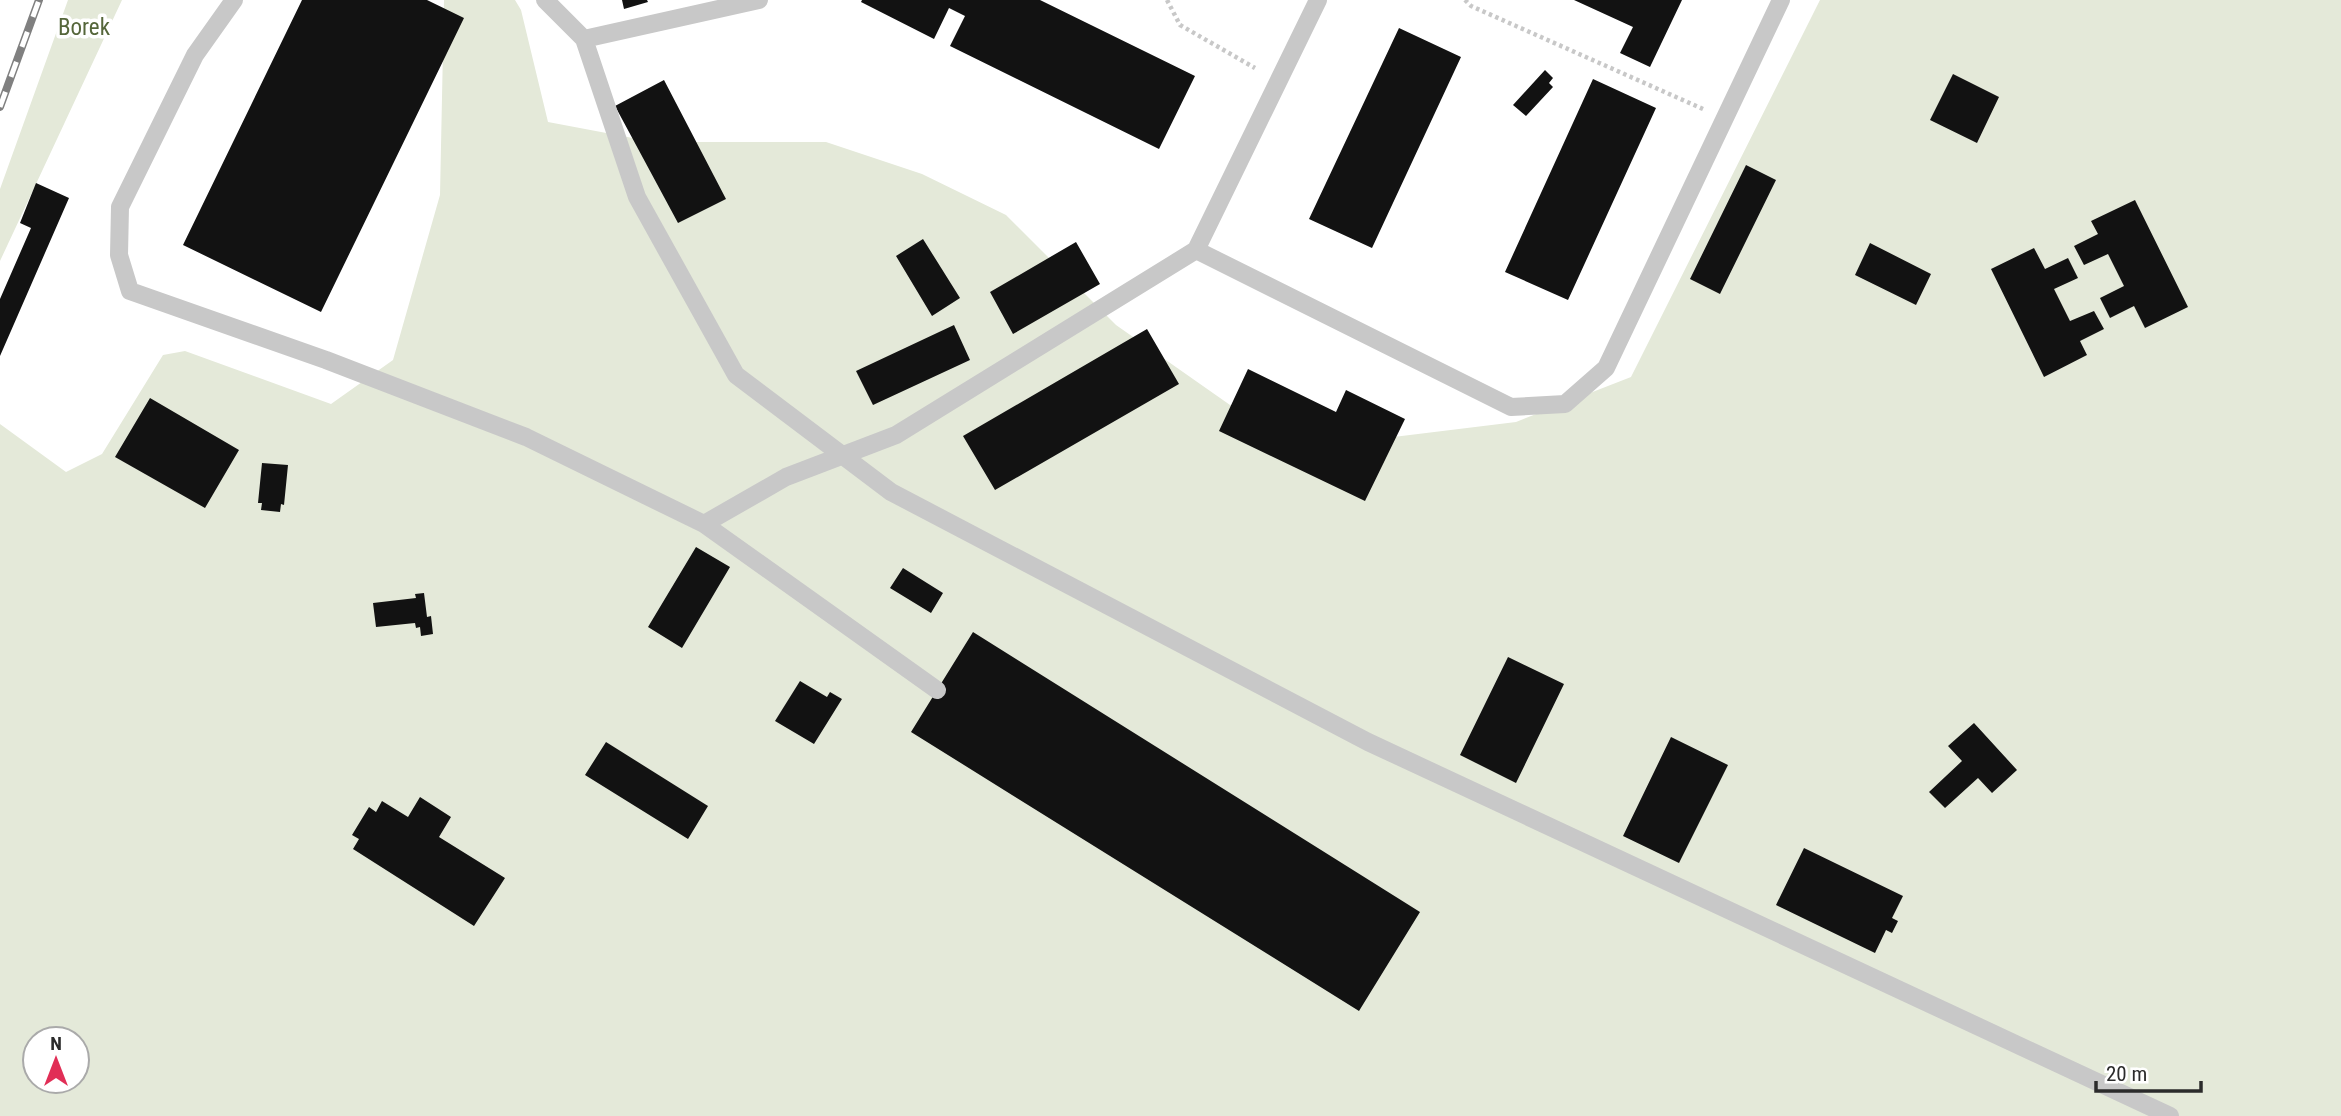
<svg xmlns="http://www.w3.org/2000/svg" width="2341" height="1116" font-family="'Roboto Condensed',sans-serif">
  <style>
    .green { fill: #e4e9d9; fill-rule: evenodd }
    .building { fill: #121212 }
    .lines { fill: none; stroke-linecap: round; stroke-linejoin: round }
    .path { stroke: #c8c8c8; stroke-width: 4.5; stroke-dasharray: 3.5 3.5; stroke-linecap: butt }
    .lane { stroke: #c8c8c8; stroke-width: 18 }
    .rail-casing { stroke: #808080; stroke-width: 8 }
    .rail { stroke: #fff; stroke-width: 5; stroke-dasharray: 16; stroke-linecap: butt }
    .labels { text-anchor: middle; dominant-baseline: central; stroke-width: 7; stroke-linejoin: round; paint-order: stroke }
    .park-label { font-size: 23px; fill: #55663a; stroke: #fff }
  </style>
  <rect width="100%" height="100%" fill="#fff"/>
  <path class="green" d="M 68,0 L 122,0 L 0,261 L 0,189 Z
    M 444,0 L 515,0 L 521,10 L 548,122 L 654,142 L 826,142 L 922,174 L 1006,215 L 1116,325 L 1250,419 L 1369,440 L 1516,422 L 1631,377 L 1820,0 L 2341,0 L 2341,1116 L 0,1116 L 0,424 L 66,472 L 102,454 L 163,355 L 185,351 L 331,404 L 393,360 L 440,195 ZM 35,1039 L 77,1039 L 77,1081 L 35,1081 Z"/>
  <path class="building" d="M 302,0 L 427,0 L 464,18 L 321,312 L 183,245 Z
    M 622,0 L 647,0 L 648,2 L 624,9 Z
    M 862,0 L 1040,0 L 1195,76 L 1159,149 L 950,46 L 965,16 L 949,8 L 934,39 L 861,2 Z
    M 1574,0 L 1682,0 L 1650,67 L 1620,53 L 1633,27 Z
    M 1399,28 L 1461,57 L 1372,248 L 1309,219 Z
    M 1545,70 L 1553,78 L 1549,83 L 1553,87 L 1526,116 L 1513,105 Z
    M 1953,74 L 1999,97 L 1977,143 L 1930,120 Z
    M 1593,79 L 1656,108 L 1568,300 L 1505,272 Z
    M 664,80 L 726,199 L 678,223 L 615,106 Z
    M 1746,165 L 1776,180 L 1720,294 L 1690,279 Z
    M 36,183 L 69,198 L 0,356 L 0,299 L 31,228 L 20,223 Z
    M 2135,200 L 2188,307 L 2145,328 L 2134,306 L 2110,318 L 2100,298 L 2124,286 L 2108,254 L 2084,265 L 2074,246 L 2098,234 L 2091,221 Z
    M 923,239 L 960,298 L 932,316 L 896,256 Z
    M 1076,242 L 1100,284 L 1013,334 L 990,292 Z
    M 1870,243 L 1931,274 L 1916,305 L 1855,275 Z
    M 2034,248 L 2045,269 L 2068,258 L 2078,278 L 2054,289 L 2070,321 L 2094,311 L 2104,329 L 2080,341 L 2087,355 L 2044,377 L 1991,269 Z
    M 954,325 L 970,360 L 873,405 L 856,371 Z
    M 1147,329 L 1179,384 L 995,490 L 963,436 Z
    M 1248,369 L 1336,412 L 1346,390 L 1405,419 L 1365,501 L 1219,431 Z
    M 150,398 L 239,450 L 205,508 L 115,457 Z
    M 262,463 L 288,465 L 284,505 L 281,504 L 280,512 L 261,510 L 262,503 L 258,503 Z
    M 696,547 L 730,567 L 682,648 L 648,627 Z
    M 903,568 L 943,593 L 931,613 L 890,588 Z
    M 424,593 L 427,617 L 431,616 L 433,634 L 421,636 L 420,627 L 416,628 L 415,623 L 376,627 L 373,603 L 416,598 L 415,594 Z
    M 973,632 L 1420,912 L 1359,1011 L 911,732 Z
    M 1508,657 L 1564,684 L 1516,783 L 1460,755 Z
    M 800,681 L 827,697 L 830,692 L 842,699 L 814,744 L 775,721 Z
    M 1974,723 L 2017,770 L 1992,793 L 1978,778 L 1945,808 L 1929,792 L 1962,761 L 1948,746 Z
    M 1671,737 L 1728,765 L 1679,863 L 1623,836 Z
    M 606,742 L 708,806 L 688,839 L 585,775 Z
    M 420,797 L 451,817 L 439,837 L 505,878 L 474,926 L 353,849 L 359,839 L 352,835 L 369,807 L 376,812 L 382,801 L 408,817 Z
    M 1804,848 L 1903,896 L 1892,918 L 1898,921 L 1892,933 L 1886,930 L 1875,953 L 1776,905 Z"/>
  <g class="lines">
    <path class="path" d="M 1167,0 L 1180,25 L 1255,68
      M 1465,0 L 1471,6 L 1703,109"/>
    <path class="lane" d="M 234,0 L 195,55 L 120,207 L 119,255 L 130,291 L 326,360 L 526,437 L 704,524 L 937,690
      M 545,0 L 584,39 L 759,0
      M 584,39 L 637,197 L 736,375 L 891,492 L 1368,742 L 2170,1116
      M 1196,250 L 1511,407 L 1565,404 L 1606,368 L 1781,0
      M 704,524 L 786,477 L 896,435 L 1196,250 L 1318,0"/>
    <defs>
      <path id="rail" d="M 0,107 L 39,0"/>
    </defs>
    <use href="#rail" class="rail-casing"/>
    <use href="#rail" class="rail"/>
  </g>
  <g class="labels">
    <g class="park-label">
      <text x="84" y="27">Borek</text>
    </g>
  </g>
  <g transform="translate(56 1060)"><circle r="33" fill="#ffffff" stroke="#aaaaaa" stroke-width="2"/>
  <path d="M0-5L12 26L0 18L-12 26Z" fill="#e12e56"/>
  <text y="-10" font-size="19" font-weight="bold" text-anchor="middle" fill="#2b2b2b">N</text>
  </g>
  <path d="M2096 1081v10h105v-10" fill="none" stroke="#2b2b2b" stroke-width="3.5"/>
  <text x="2106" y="1081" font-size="21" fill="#2b2b2b" stroke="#ffffff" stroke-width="5" paint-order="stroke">20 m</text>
</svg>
